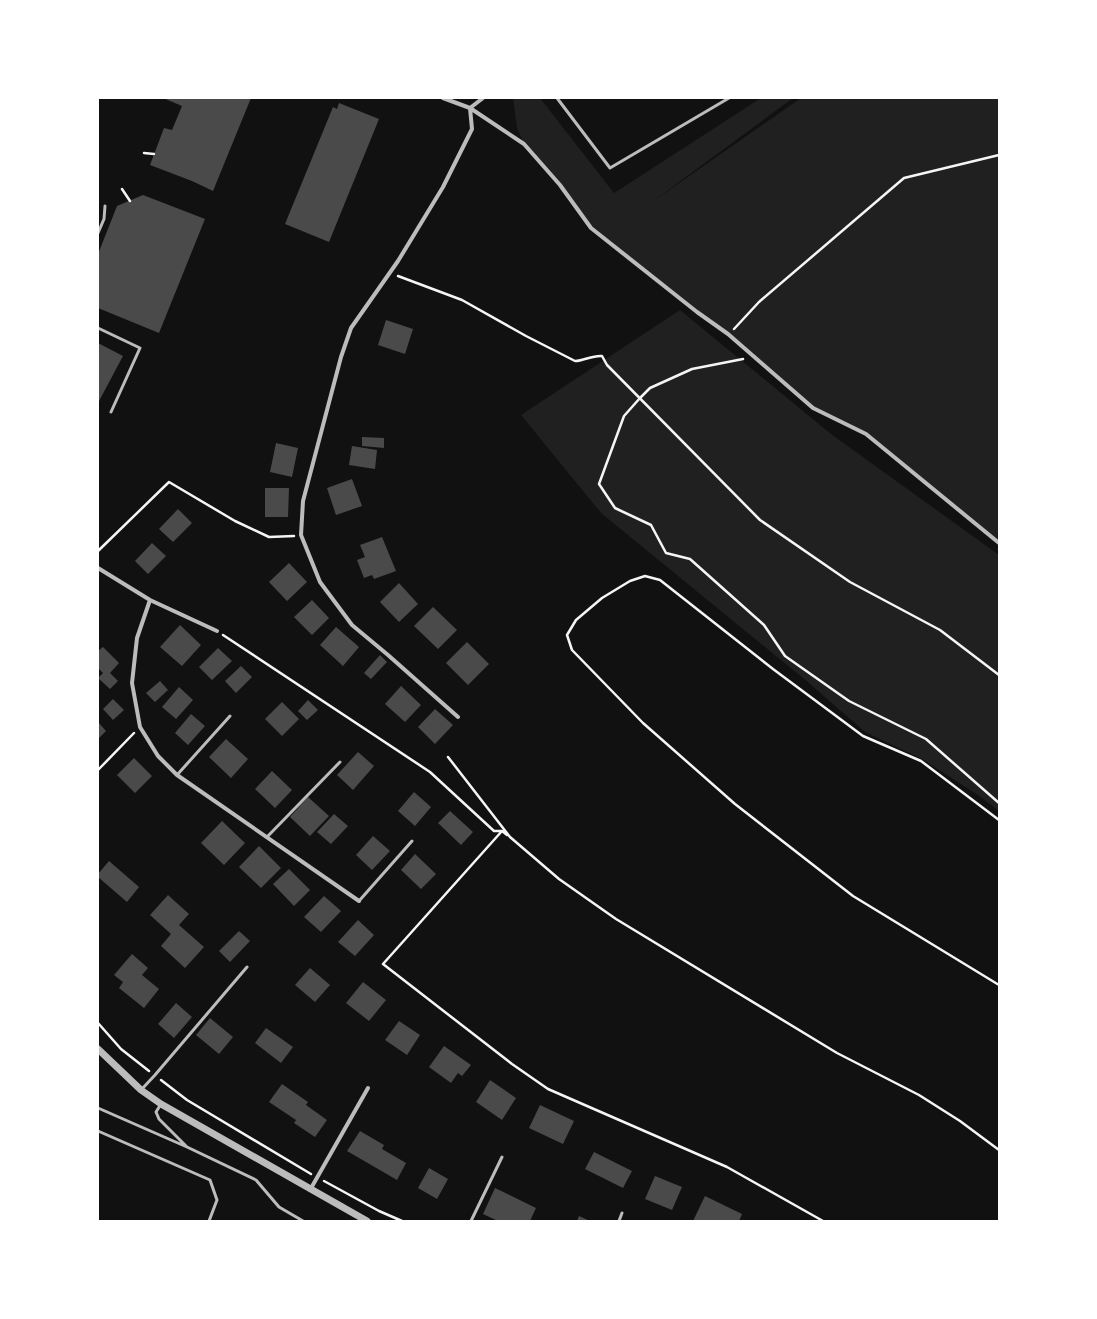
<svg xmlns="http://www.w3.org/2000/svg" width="1097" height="1319" font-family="Figtree,sans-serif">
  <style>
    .green { fill: #202020 }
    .building { fill: #4a4a4a }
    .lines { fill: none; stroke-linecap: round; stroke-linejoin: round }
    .path { stroke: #f5f5f5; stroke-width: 2.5 }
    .service { stroke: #bcbcbc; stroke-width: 3 }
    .minor { stroke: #bcbcbc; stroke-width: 4 }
    .tertiary { stroke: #bcbcbc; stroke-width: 7 }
  </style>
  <rect width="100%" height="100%" fill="#111"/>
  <path class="green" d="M 513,98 L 540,98 L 614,193 L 761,98 L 793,98 L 652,202 L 801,98 L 999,98 L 999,543 L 866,434 L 813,408 L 728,334 L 591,228 L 560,185 L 524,144 L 517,128 Z
    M 680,310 L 831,434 L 999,555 L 999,811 L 978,795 L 922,759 L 865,732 L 809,683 L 601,513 L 521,415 Z"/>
  <path class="building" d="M 163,98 L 251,98 L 213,191 L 192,181 L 150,165 L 164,128 L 172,130 L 182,106 Z
    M 339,103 L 379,119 L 329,242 L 285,224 L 333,107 L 337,109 Z
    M 143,195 L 205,219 L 159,333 L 98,308 L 98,254 L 117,206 Z
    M 386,320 L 413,329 L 405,354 L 378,345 Z
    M 98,343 L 123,356 L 98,403 Z
    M 362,437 L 384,438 L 384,448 L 362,446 Z
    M 276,443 L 298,448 L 292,477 L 270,472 Z
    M 352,446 L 377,450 L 375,469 L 349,465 Z
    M 352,479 L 362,506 L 336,515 L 327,488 Z
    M 265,488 L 289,488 L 288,517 L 265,517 Z
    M 178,509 L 192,523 L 173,542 L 159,529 Z
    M 382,537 L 396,571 L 374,579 L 372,575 L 364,578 L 357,560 L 365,557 L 360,545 Z
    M 152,543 L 166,556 L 148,574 L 135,561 Z
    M 289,563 L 307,582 L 287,601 L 269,582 Z
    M 399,583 L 418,604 L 399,622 L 380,602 Z
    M 312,600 L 329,618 L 312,635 L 294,617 Z
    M 433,607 L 457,630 L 438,649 L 414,626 Z
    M 180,625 L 201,645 L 182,666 L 160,647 Z
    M 336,627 L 359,647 L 343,666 L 320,645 Z
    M 467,642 L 489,664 L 468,685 L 446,663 Z
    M 103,647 L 119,663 L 110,673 L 118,681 L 110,689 L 98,678 L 103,673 L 98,668 L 98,651 Z
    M 218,648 L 232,661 L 212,680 L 199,667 Z
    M 380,655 L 387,662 L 371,679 L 364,673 Z
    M 241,666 L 252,677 L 236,693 L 225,681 Z
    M 160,681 L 168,690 L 155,702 L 146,693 Z
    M 401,686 L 421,705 L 405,722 L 385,704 Z
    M 179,687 L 193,700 L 176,719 L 162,707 Z
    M 113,699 L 124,710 L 113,720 L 103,709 Z
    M 308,700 L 318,710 L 307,720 L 298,711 Z
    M 282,702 L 299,719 L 282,736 L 265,719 Z
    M 435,709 L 453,725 L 435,744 L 418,727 Z
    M 191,714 L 205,726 L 188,745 L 175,733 Z
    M 98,722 L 106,731 L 98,739 Z
    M 226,739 L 248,759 L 231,778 L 209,757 Z
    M 358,752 L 374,766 L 353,790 L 337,775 Z
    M 134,758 L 152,776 L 135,793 L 117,775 Z
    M 272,771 L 292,790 L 275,808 L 255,789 Z
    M 414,792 L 431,807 L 415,826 L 398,811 Z
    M 308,797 L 329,816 L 310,836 L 290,817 Z
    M 450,811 L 473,832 L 461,845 L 438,823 Z
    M 334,814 L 348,826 L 331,844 L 317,832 Z
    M 222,821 L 245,843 L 224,865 L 201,843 Z
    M 373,836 L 390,851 L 372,870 L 356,855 Z
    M 259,846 L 281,868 L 261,888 L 239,867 Z
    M 415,854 L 436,874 L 421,889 L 401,870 Z
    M 109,861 L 139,887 L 127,902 L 98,877 L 98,874 Z
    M 289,869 L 310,890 L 294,906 L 273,884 Z
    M 168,895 L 189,914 L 179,925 L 204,947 L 185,968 L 161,946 L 171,934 L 150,915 Z
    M 324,896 L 341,911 L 321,932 L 304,917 Z
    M 358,920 L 374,935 L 355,956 L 338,942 Z
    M 239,931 L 250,941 L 230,962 L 219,951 Z
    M 132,954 L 148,968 L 142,975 L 159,989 L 144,1008 L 119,988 L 123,982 L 114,975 Z
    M 310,968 L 330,985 L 315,1002 L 295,985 Z
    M 363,982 L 386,1000 L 369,1021 L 346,1003 Z
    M 176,1003 L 192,1017 L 174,1038 L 158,1024 Z
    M 210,1018 L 233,1037 L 219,1054 L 196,1035 Z
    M 399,1021 L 420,1035 L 407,1055 L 385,1040 Z
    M 266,1028 L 293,1047 L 281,1063 L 255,1043 Z
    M 444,1046 L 471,1065 L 462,1076 L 458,1073 L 451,1083 L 429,1067 Z
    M 490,1080 L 516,1098 L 502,1120 L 476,1102 Z
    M 282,1084 L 308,1102 L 306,1105 L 327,1120 L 315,1137 L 294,1123 L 296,1120 L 269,1102 Z
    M 540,1105 L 574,1121 L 563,1144 L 529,1128 Z
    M 360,1131 L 384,1145 L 382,1149 L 406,1163 L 397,1180 L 347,1151 Z
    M 594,1152 L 632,1171 L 623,1188 L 585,1169 Z
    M 429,1168 L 448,1179 L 437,1199 L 418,1188 Z
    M 655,1176 L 682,1187 L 672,1210 L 645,1199 Z
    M 495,1188 L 536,1208 L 530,1221 L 498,1221 L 483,1214 Z
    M 705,1196 L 742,1214 L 739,1221 L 693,1221 Z
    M 579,1216 L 590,1221 L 577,1221 Z"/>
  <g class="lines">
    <path class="path" d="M 144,153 L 154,154
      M 122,189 L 130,201
      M 398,276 L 462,300 L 526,336 L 575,361 C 584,361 592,355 602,356 L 607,365 L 760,520 L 850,582 L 940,630 L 999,675
      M 734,329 L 759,302 L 904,178 L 999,155
      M 743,359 L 692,369 L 650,388 L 640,398 L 624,416 L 599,484 L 615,508 L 651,525 L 666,553 L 690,559 L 764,625 L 785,656 L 849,701 L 926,739 L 999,803
      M 98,551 L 169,482 L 235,521 L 269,537 L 294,536
      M 223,635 L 430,772 L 494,831 L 502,831 L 507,835
      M 448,757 L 510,837 L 559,879 L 616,919 L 837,1053 L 919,1095 L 960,1121 L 999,1150
      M 98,770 L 134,733
      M 999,820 L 921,761 L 863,736 L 773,669 L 660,580 L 645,576 L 630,581 L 602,598 L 576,620 L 567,635 L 572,650 L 643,723 L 735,804 L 853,896 L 999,985
      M 502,831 L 383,964 L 512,1064 L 548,1089 L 727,1167 L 823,1221
      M 98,1023 L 121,1049 L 149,1071
      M 161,1080 L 187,1100 L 311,1174
      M 324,1181 L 379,1211 L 402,1221"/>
    <path class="service" d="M 557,98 L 610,168 L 729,98
      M 98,233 L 104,219 L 105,206
      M 98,328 L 140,348 L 111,412
      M 177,775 L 230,716
      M 267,837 L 340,762
      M 359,901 L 412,841
      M 141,1090 L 155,1075 L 247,967
      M 161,1104 L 156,1112 L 159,1119 L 186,1146
      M 98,1108 L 187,1147 L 256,1180 L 279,1207 L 303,1221
      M 98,1131 L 210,1180 L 217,1200 L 209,1221
      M 471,1221 L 502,1157
      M 619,1221 L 622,1213"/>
    <path class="minor" d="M 443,98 L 470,108 L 524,144 L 560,185 L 591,228 L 697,312 L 728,334 L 813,408 L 866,434 L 999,543
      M 470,108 L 483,98
      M 98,568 L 150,600 L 217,631
      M 150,600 L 137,638 L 132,683 L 140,727 L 158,756 L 177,775 L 359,901
      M 458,717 L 388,655 L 352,625 L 320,582 L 301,535 L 303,501 L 341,357 L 351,328 L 398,261 L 443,187 L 472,129 L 470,108
      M 310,1190 L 368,1088"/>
    <path class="tertiary" d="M 98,1049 L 141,1090 L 161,1104 L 367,1221"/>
  </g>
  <rect width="1097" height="1319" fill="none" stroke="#ffffff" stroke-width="198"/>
</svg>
